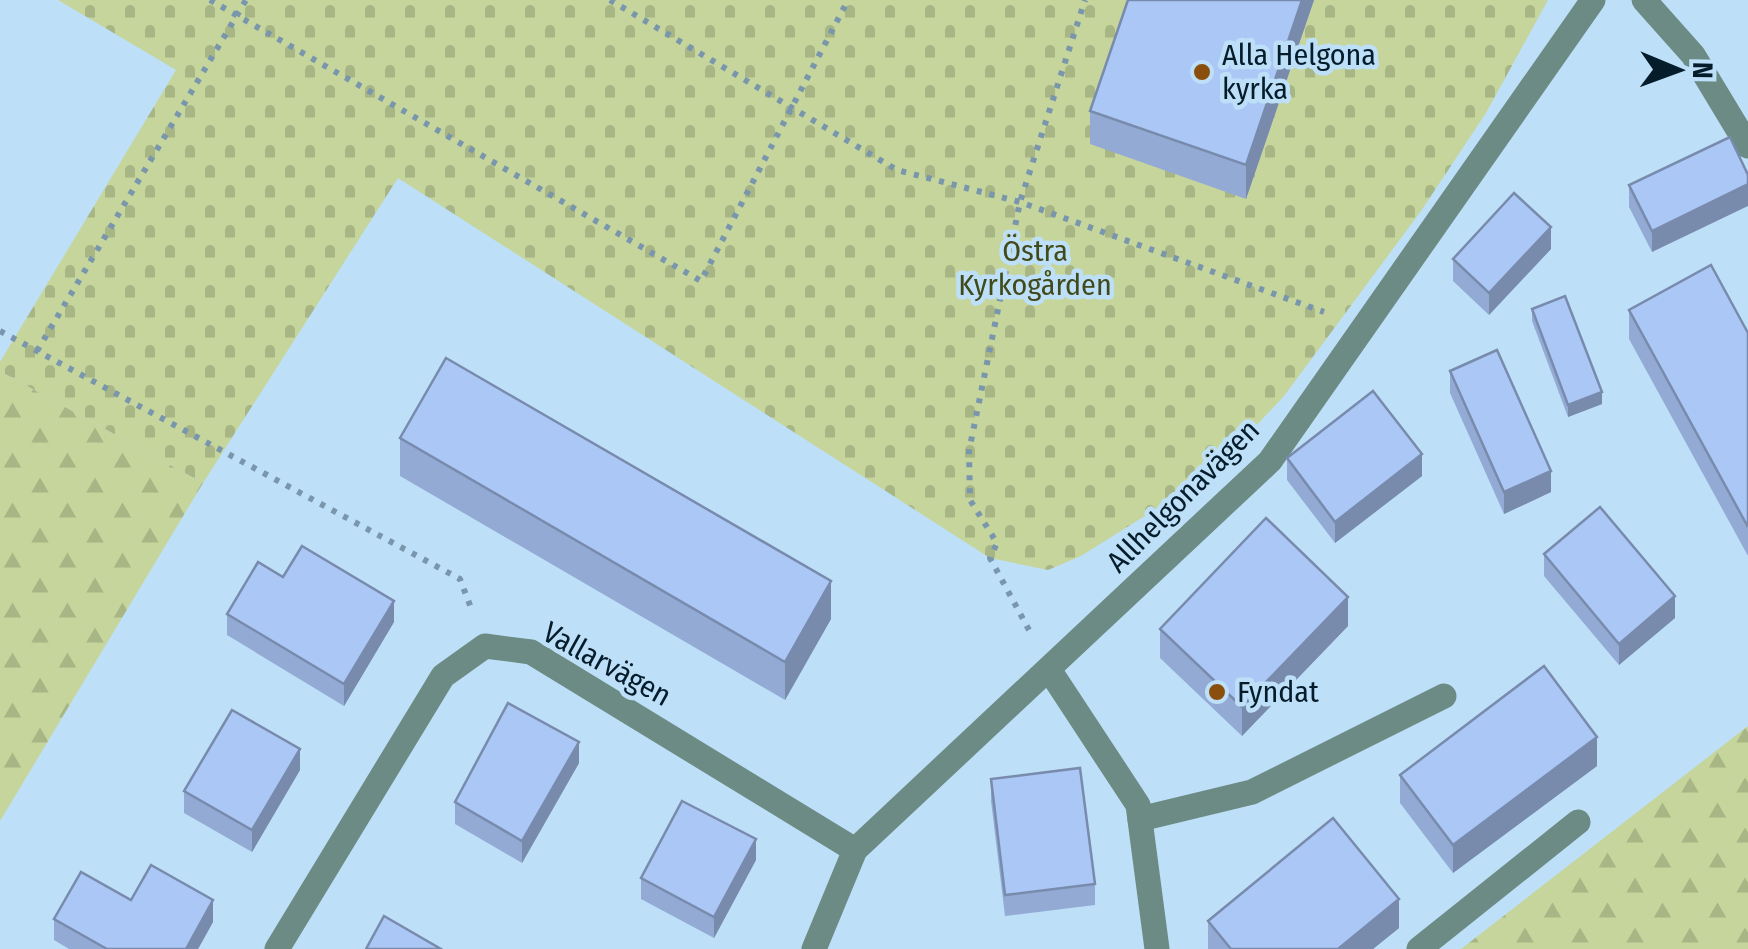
<svg xmlns="http://www.w3.org/2000/svg" width="1748" height="949" font-family="'Fira Sans Condensed',sans-serif">
  <style>
    .forest { fill: url(#forest-firs) }
    .cemetery { fill: url(#cemetery-stones) }
    .lines { fill: none; stroke-linecap: round; stroke-linejoin: round }
    .path { stroke: #7996ac; stroke-width: 6; stroke-dasharray: 5 8; stroke-linecap: butt }
    .lane { stroke: #6c8b84; stroke-width: 25 }
    .street { stroke: #6c8b84; stroke-width: 25 }
    .wall { fill: #93abd4 }
    .shaded-wall { fill: #788bac }
    .building { fill: #abc7f6; stroke: #788bac; stroke-width: 2.5 }
    .poi-dot { fill: #8a4e0d; stroke: #bedff8; stroke-width: 4 }
    .labels { text-anchor: middle; dominant-baseline: central; stroke-width: 9; stroke-linejoin: round; paint-order: stroke }
    .poi-label { font-size: 30px; fill: #051c2b; stroke: #bedff8; text-anchor: start }
    .park-label { font-size: 30px; fill: #404a1a; stroke: #bedff8 }
    .street-label { font-size: 30px; fill: #051c2b; stroke: #bedff8 }
  </style>
  <defs>
    <pattern id="forest-firs" width="22" height="20" patternUnits="userSpaceOnUse" patternTransform="scale(2.5)"><rect width="22" height="20" fill="#c5d59b"/><path d="M5 1l3.5 6h-7zM16 11l3.5 6h-7z" fill="#a8b686"/></pattern>
    <pattern id="cemetery-stones" width="16" height="16" patternUnits="userSpaceOnUse" patternTransform="scale(2.5)"><rect width="16" height="16" fill="#c5d59b"/><path d="M2 7V4a2 2 0 0 1 4 0v3zM10 15v-3a2 2 0 0 1 4 0v3z" fill="#a8b686"/></pattern>
  </defs>
  <rect width="100%" height="100%" fill="#bedff8"/>
  <path class="forest" d="M 0,371 L 203,483 L 0,821 Z
    M 1748,726 L 1748,949 L 1461,949 Z"/>
  <path class="cemetery" d="M 58,0 L 1548,0 L 1486,113 L 1421,211 L 1284,396 L 1210,475 L 1081,556 L 1048,570 L 990,558 L 398,178 L 203,483 L 0,371 L 0,362 L 176,70 Z"/>
  <g class="lines">
    <path class="path" d="M 210,0 L 701,281 L 848,0
      M 610,0 L 897,170 L 1020,202 L 1324,312
      M 0,331 L 460,579 L 471,608
      M 37,351 L 246,0
      M 1029,630 L 990,558 L 997,543 L 970,500 L 969,451 L 1020,202 L 1085,0"/>
    <path class="lane" d="M 1140,819 L 1252,792 L 1444,696
      M 1419,949 L 1578,822"/>
    <path class="street" d="M 1644,0 L 1693,55 L 1748,146
      M 1050,671 L 1138,805 L 1157,949
      M 277,949 L 443,676 L 485,646 L 531,652 L 855,850
      M 814,949 L 855,850 L 1270,461 L 1593,0"/>
  </g>
  <path class="wall" d="M 1314,0 L 1246,199 L 1090,144 L 1090,111 Z
    M 1748,175 L 1652,252 L 1629,207 L 1629,185 Z
    M 1551,249 L 1489,315 L 1453,281 L 1453,259 Z
    M 1532,309 L 1602,404 L 1568,417 L 1532,321 Z
    M 1629,310 L 1748,333 L 1748,556 L 1629,339 Z
    M 1450,371 L 1551,492 L 1504,514 L 1450,393 Z
    M 400,438 L 831,619 L 785,700 L 400,476 Z
    M 1287,458 L 1422,476 L 1335,543 L 1287,480 Z
    M 1544,554 L 1675,618 L 1619,665 L 1544,576 Z
    M 227,614 L 394,622 L 344,706 L 227,635 Z
    M 1348,626 L 1242,736 L 1160,658 L 1160,629 Z
    M 579,763 L 522,863 L 455,824 L 455,802 Z
    M 1597,766 L 1453,873 L 1400,803 L 1400,775 Z
    M 300,770 L 252,852 L 184,813 L 184,791 Z
    M 991,779 L 1095,884 L 1095,905 L 1005,916 L 991,801 Z
    M 756,860 L 714,938 L 641,899 L 641,878 Z
    M 131,900 L 213,922 L 198,949 L 69,949 L 54,940 L 54,919 Z
    M 1208,921 L 1399,928 L 1373,949 L 1208,949 Z"/>
  <path class="shaded-wall" d="M 1302,0 L 1314,0 L 1246,199 L 1246,165 Z
    M 1748,184 L 1748,206 L 1652,252 L 1652,231 Z
    M 1551,227 L 1551,249 L 1489,315 L 1489,293 Z
    M 1602,392 L 1602,404 L 1568,417 L 1568,405 Z
    M 1422,454 L 1422,476 L 1335,543 L 1335,522 Z
    M 1551,471 L 1551,492 L 1504,514 L 1504,492 Z
    M 831,581 L 831,619 L 785,700 L 785,662 Z
    M 1675,596 L 1675,618 L 1619,665 L 1619,644 Z
    M 1348,597 L 1348,626 L 1242,736 L 1242,707 Z
    M 394,601 L 394,622 L 344,706 L 344,684 Z
    M 1597,737 L 1597,766 L 1453,873 L 1453,845 Z
    M 579,742 L 579,763 L 522,863 L 522,841 Z
    M 300,749 L 300,770 L 252,852 L 252,830 Z
    M 756,839 L 756,860 L 714,938 L 714,917 Z
    M 1399,899 L 1399,928 L 1373,949 L 1338,949 Z
    M 213,900 L 213,922 L 198,949 L 186,949 Z"/>
  <path class="building" d="M 1128,0 L 1302,0 L 1246,165 L 1090,111 Z
    M 1730,137 L 1748,175 L 1748,184 L 1652,231 L 1629,185 Z
    M 1514,193 L 1551,227 L 1489,293 L 1453,259 Z
    M 1711,265 L 1748,333 L 1748,527 L 1629,310 Z
    M 1565,296 L 1602,392 L 1568,405 L 1532,309 Z
    M 1497,350 L 1551,471 L 1504,492 L 1450,371 Z
    M 446,358 L 831,581 L 785,662 L 400,438 Z
    M 1373,391 L 1422,454 L 1335,522 L 1287,458 Z
    M 1600,507 L 1675,596 L 1619,644 L 1544,554 Z
    M 1266,518 L 1348,597 L 1242,707 L 1160,629 Z
    M 302,546 L 394,601 L 344,684 L 227,614 L 258,562 L 283,577 Z
    M 1544,666 L 1597,737 L 1453,845 L 1400,775 Z
    M 508,703 L 579,742 L 522,841 L 455,802 Z
    M 232,710 L 300,749 L 252,830 L 184,791 Z
    M 1080,768 L 1095,884 L 1005,895 L 991,779 Z
    M 682,801 L 756,839 L 714,917 L 641,878 Z
    M 1333,818 L 1399,899 L 1338,949 L 1231,949 L 1208,921 Z
    M 151,865 L 213,900 L 186,949 L 107,949 L 54,919 L 81,872 L 131,900 Z
    M 384,916 L 441,949 L 366,949 Z"/>
  <g class="poi-dot">
    <circle cx="1202" cy="72" r="10"/>
    <circle cx="1217" cy="692" r="10"/>
  </g>
  <g class="labels">
    <g class="poi-label">
      <text x="1222" y="55">Alla Helgona<tspan x="1222" dy="34">kyrka</tspan></text>
      <text x="1237" y="692">Fyndat</text>
    </g>
    <g class="park-label">
      <text x="1035" y="251">Östra<tspan x="1035" dy="34">Kyrkogården</tspan></text>
    </g>
    <g class="street-label">
      <text transform="translate(1183 496) rotate(-45)">Allhelgonavägen</text>
      <text transform="translate(607 664) rotate(29)">Vallarvägen</text>
    </g>
  </g>
  <g transform="translate(1678 70) rotate(91)" stroke="#bedff8" stroke-width="8" paint-order="stroke">
  <path d="M0-8L18 38L0 25L-18 38Z" fill="#051c2b"/>
  <text y="-15" font-size="28" font-weight="bold" text-anchor="middle" fill="#051c2b">N</text>
  </g>
</svg>
